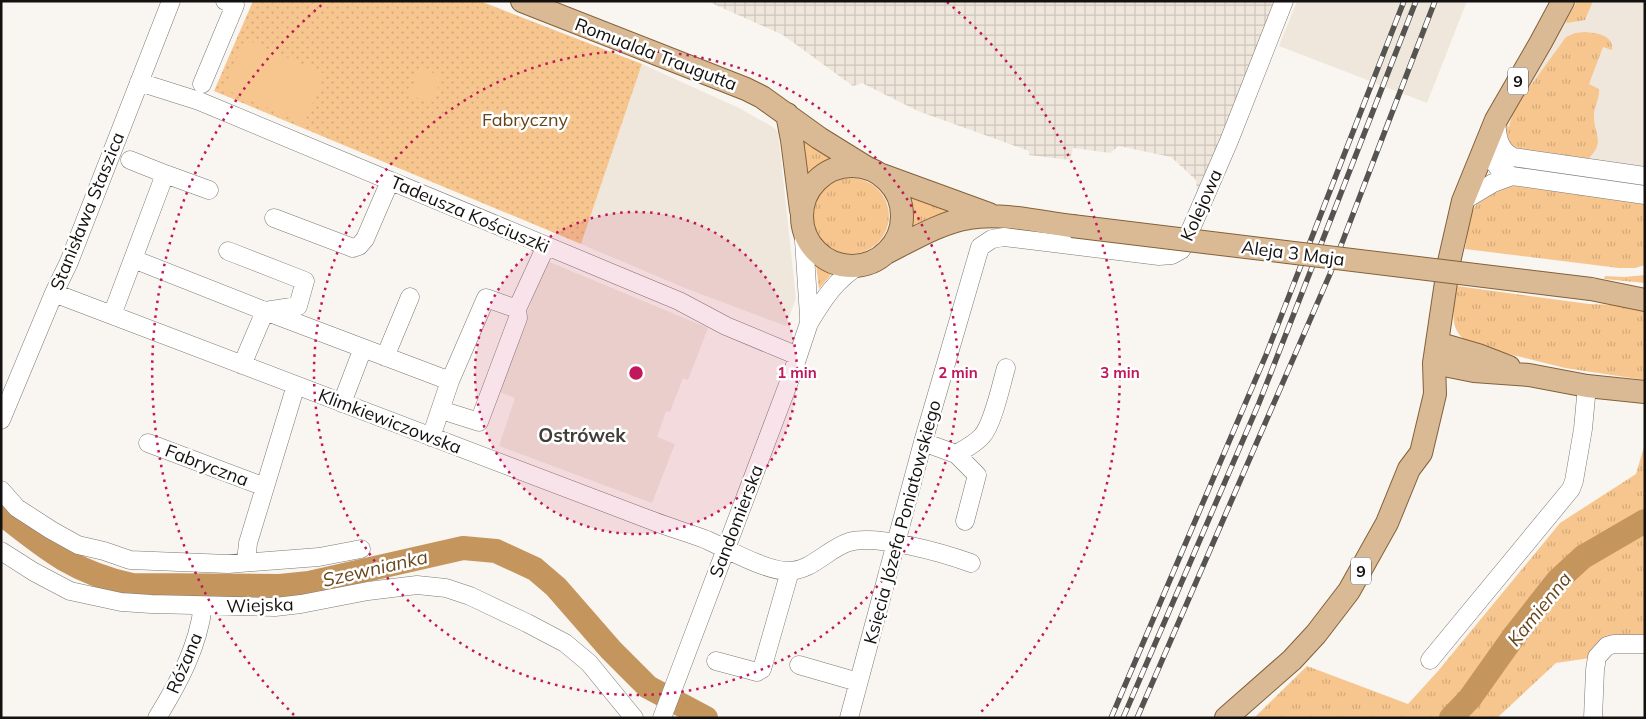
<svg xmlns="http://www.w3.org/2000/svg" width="1646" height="719" font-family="Mulish,sans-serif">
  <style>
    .built { fill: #f0e7dc }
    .industrial { fill: url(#industrial-grid) }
    .grass { fill: url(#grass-tufts) }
    .park { fill: url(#park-dots) }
    .pitch { fill: #f7c68f }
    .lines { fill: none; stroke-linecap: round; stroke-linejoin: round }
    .river { stroke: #c5955e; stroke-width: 24 }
    .minor-casing { stroke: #7d7975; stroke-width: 19 }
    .major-casing { stroke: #836139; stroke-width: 24 }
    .minor { stroke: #fff; stroke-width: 18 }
    .major { stroke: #d9ba95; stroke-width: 22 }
    .rail-casing { stroke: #565451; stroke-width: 5.5 }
    .rail { stroke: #fff; stroke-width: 4; stroke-dasharray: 11; stroke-linecap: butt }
    .major-bridge-casing { stroke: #836139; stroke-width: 24; stroke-linecap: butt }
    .major-bridge { stroke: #d9ba95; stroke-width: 22 }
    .ring { fill: none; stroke: #c2185b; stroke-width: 2.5; stroke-dasharray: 2.5 5 }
    .labels { text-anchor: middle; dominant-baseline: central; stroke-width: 5; stroke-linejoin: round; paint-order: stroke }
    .shield { fill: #fff; stroke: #595857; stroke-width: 1 }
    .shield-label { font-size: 16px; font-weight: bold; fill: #12110f }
    .street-label { font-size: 18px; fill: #12110f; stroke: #fff }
    .park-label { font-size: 18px; fill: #654419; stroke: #fff }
    .neighbourhood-label { font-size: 19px; font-weight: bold; fill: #413e3a; stroke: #fff }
    .water-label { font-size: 19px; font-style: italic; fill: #68471d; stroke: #fff }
    .centre { fill: #c2185b; stroke: #fff; stroke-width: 2.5 }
    .ring-label { font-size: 15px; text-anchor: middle; font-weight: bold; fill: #c2185b; stroke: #fff; stroke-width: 5; stroke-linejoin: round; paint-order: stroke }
  </style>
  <defs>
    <pattern id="industrial-grid" width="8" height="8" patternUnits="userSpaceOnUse" patternTransform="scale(1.25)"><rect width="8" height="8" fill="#f0e7dc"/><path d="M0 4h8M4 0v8" fill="none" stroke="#cdc5bc"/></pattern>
    <pattern id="grass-tufts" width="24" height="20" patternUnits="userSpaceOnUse" patternTransform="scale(1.25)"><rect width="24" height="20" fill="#f7c68f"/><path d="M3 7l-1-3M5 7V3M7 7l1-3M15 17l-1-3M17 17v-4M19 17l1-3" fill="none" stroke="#d3a97a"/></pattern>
    <pattern id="park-dots" width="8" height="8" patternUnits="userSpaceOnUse" patternTransform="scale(1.25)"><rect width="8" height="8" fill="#f7c68f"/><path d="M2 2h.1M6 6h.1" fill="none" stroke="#d3a97a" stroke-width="1.8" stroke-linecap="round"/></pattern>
  </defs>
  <rect width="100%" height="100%" fill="#f9f5f0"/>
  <path class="built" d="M 1297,1 L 1467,1 L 1427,103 L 1279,46 Z
    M 1563,1 L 1645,1 L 1645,176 L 1503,148 L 1508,98 Z
    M 642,64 L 739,108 L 773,127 L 778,132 L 796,298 L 786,326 L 685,288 L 581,244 Z
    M 547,261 L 708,328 L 688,380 L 683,378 L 670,412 L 666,411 L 657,437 L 675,444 L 652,503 L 499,446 L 515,398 L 497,391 Z"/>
  <path class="industrial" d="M 707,1 L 1284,1 L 1199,212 L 1196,180 L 1171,157 L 1119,146 L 1110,153 L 1073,148 L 1070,160 L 1029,155 L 1029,151 L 918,111 L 862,83 L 853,86 L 783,35 Z"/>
  <path class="grass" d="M 1577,1 L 1593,1 L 1585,20 L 1567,23 L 1566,21 Z
    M 1585,32 C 1597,33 1614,35 1612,50 L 1603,47 L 1589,84 L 1599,89 C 1600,97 1595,105 1594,113 C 1593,135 1608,143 1585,161 L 1518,158 L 1496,120 L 1509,127 L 1513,112 L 1518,103 L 1566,37 L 1575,33 Z
    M 802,138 L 835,159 L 817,167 L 806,176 Z
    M813 216a38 38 0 1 1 76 0a38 38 0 1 1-76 0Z
    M 1501,184 L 1645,199 L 1645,265 L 1635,268 L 1619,268 L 1465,249 L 1470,216 L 1477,203 Z
    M 907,195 L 951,210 L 908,231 L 911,215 Z
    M 816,264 L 833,272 L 819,289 Z
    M 1645,275 L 1645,283 L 1604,279 L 1605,276 L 1624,277 Z
    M 1457,286 L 1589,304 L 1645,306 L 1645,380 L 1565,368 L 1472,345 C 1446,330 1454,312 1457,286 Z
    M 1645,443 L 1645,644 L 1597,657 L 1556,663 L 1497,718 L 1254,718 L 1307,666 L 1408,704 L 1438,671 L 1560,523 L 1636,474 Z"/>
  <path class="park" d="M 253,1 L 480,1 L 642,64 L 581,244 L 214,91 Z"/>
  <path class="pitch" d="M 245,39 L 325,74 L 304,124 L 224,89 Z
    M 418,69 L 441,75 L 434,102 L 410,96 Z"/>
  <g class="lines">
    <path class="river" d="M 1,513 C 46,549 75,573 132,585 L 280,586 L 309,583 L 463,548 L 496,551 L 535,569 L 556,587 L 611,650 L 648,687 L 706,718
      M 1451,718 L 1470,698 L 1514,636 L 1558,580 L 1583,557 L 1645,521"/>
    <defs>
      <path id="minor" d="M 139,82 L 199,101 L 626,279 L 679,301 L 726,326 L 798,356
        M 202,84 L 235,5 L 225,1
        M 1496,120 C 1497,135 1498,149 1513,157 L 1645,176
        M 1484,148 L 1499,169 L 1512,176 L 1645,195
        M 130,160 L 165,174
        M 1463,201 L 1493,183 L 1512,176
        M 274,218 L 353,248 L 359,246 L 365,239 L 390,181
        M 133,259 L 265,311 L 298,306 L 305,281 L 228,251
        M 54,293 L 653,521 C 671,528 689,533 707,540 C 727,549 766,571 788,571 C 812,571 827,549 849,542 C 877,534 943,553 971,563
        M 112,315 L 165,174 L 209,190
        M 809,323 C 823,300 836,279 860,265
        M 385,357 L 410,297
        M 242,365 L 265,311 L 450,381 L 431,437
        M 450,381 L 486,298 L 517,309 L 546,246
        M 342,403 L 363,348
        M 441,410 L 479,422 L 518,318 L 517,309
        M 1,420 L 54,293 L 69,262 L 171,1
        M 923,442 L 956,454 C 965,449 975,444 982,436 C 993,424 1001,385 1006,368
        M 148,443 L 265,487
        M 956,454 L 977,475 L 965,521
        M 1,490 L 17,508 L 51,530 L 78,545 L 104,551 L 130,560 L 228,564 L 319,557 L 361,549
        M 1,551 L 34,572 L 70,591 L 121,602 L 151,604 L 275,607 L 301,604 L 368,591 L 417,585 L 446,588 L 470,596 L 527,623 L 565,643 L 589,663 L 634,718
        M 246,562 L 248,543 L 296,385
        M 1430,660 L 1571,489 L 1574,481 L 1583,429 L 1587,386
        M 716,661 L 757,672 L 762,669 L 790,571
        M 799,665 L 858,682
        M 157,718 C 179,682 198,647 203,606
        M 662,718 L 792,374 L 809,323 L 809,316 L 803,225
        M 849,718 L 923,442 L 980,247 L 992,239 L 1004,237 L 1159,256 L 1172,255 L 1181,250 L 1184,245 L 1229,141 L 1284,1
        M 1593,718 L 1595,670 L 1597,657 L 1607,646 L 1614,644 L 1645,644"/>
      <path id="major" d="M 522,1 L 746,89 L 762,97 L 819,138 L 869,169
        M 787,114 L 792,140 L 801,210
        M802 216a50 50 0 1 1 100 0a50 50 0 1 1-100 0Z
        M 882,175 L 989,214
        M 884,254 C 910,241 941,222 969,218 C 1001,212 1040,222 1072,226
        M 1591,289 L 1645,300
        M 1437,343 L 1478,355 L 1509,367
        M 1434,363 L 1474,371 L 1529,375 L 1587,386 L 1645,392
        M 1226,718 L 1292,660 L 1316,634 L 1349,591 L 1387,523 L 1409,469 L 1421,453 L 1435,394 L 1434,363 L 1449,262 L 1463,201 L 1496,120 L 1541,42 L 1563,1"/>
    </defs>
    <use href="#minor" class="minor-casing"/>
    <use href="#major" class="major-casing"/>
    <use href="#minor" class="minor"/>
    <use href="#major" class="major"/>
    <defs>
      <path id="rail" d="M 1111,718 L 1266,355 L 1404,1
        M 1123,718 L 1259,403 L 1416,1
        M 1137,718 L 1330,274 L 1435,1"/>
    </defs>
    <use href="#rail" class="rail-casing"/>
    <use href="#rail" class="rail"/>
    <defs>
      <path id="major-bridge" d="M 1072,226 L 1591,289"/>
    </defs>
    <use href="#major-bridge" class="major-bridge-casing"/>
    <use href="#major-bridge" class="major-bridge"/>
  </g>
  <circle cx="636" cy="373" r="161" fill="#c2185b" fill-opacity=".12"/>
  <g class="ring">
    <circle cx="636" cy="373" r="161"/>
    <circle cx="636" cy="373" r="322"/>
    <path d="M294 715A484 484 0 0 1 325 2M947 2A484 484 0 0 1 978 715"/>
  </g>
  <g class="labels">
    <g class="shield">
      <rect x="1508" y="67.5" width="20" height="27" rx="4"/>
      <rect x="1351" y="557.5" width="20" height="27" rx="4"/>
    </g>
    <g class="shield-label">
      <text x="1518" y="81">9</text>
      <text x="1361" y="571">9</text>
    </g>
    <g class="street-label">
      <text transform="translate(656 54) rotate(21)">Romualda Traugutta</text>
      <text transform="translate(1201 205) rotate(-66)">Kolejowa</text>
      <text transform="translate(87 211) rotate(-68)">Stanisława Staszica</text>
      <text transform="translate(470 214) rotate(23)">Tadeusza Kościuszki</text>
      <text transform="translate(1293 253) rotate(7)">Aleja 3 Maja</text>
      <text transform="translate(390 421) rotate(21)">Klimkiewiczowska</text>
      <text transform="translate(207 465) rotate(21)">Fabryczna</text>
      <text transform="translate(736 521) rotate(-69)">Sandomierska</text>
      <text transform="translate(902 522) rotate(-75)">Księcia Józefa Poniatowskiego</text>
      <text transform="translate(260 605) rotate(-2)">Wiejska</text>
      <text transform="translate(184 663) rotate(-67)">Różana</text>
    </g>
    <g class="park-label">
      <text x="525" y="119">Fabryczny</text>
    </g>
    <g class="neighbourhood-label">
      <text x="582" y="435">Ostrówek</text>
    </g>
    <g class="water-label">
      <text transform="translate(375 568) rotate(-13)">Szewnianka</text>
      <text transform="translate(1539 609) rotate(-51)">Kamienna</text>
    </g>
  </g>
  <circle cx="636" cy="373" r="8" class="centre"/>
  <g class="ring-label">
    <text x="797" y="378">1 min</text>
    <text x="958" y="378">2 min</text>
    <text x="1120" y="378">3 min</text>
  </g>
  <rect width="1646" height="719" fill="none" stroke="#12110f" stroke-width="5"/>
</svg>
